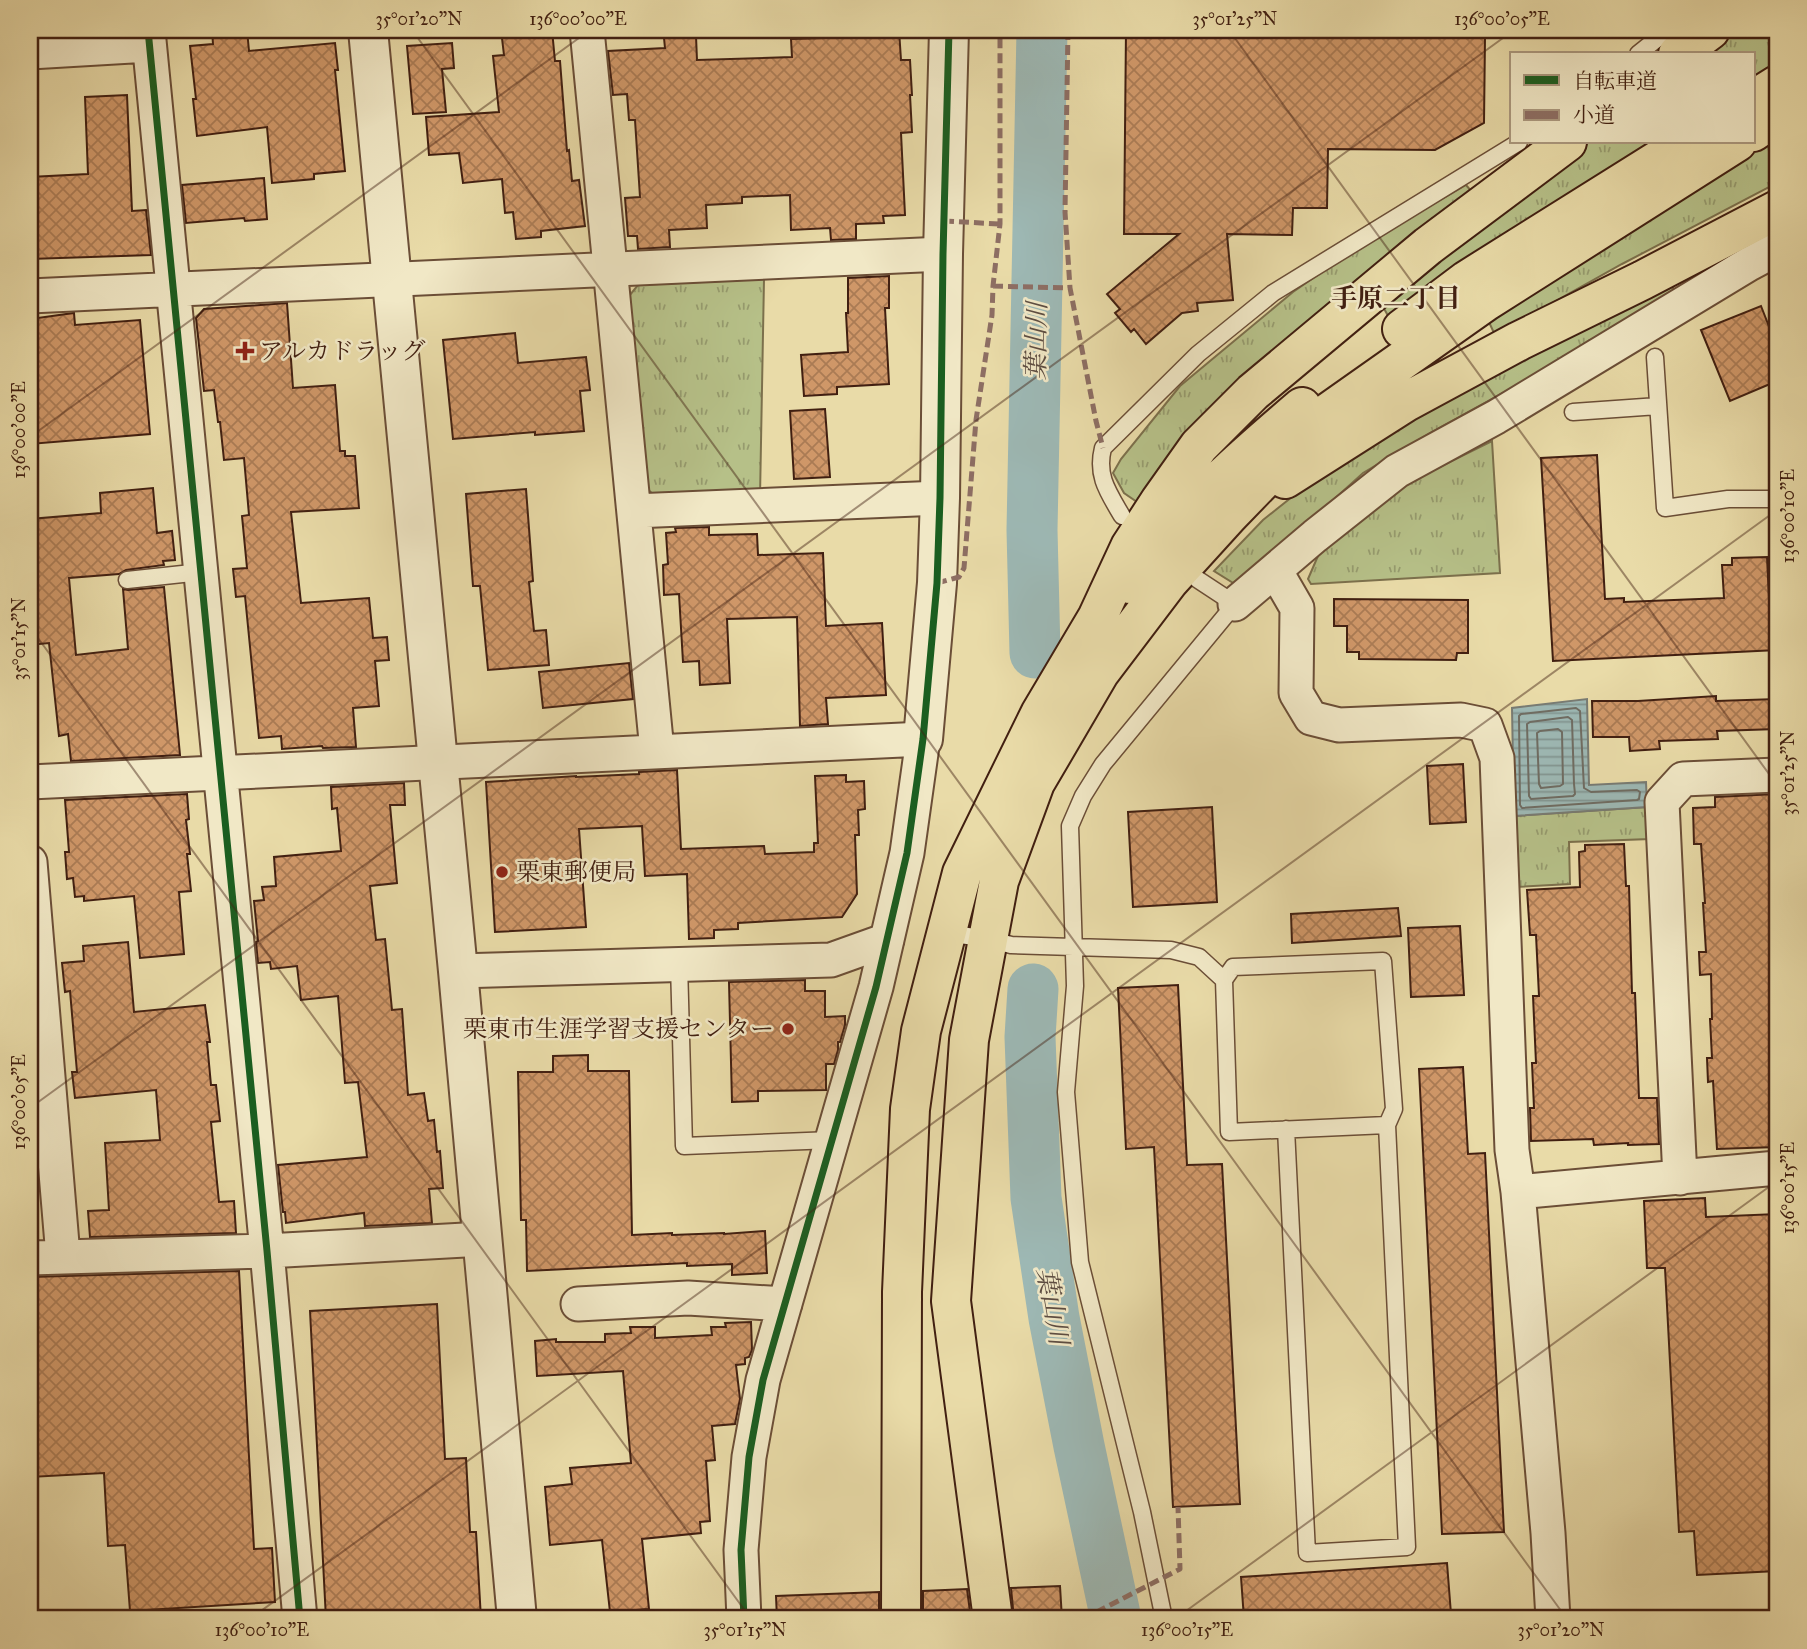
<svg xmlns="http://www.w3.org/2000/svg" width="1807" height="1649" font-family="'IM FELL Great Primer','Noto Serif JP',serif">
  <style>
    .grass { fill: url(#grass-tufts); stroke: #7c704c; stroke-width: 2 }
    .water { fill: url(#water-rules); stroke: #787b73; stroke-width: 2 }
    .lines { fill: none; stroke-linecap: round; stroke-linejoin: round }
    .shore { stroke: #6f6c62; stroke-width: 2 }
    .river { stroke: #9db8b4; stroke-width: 51 }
    .building { fill: url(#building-cross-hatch); stroke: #411f11; stroke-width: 2 }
    .service-casing { stroke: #6b4e37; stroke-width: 19 }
    .minor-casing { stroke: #6b4e37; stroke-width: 37 }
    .tertiary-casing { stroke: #6b4e37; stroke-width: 42 }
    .motorway-casing { stroke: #411f11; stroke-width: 42 }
    .service { stroke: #f1e8c6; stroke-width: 16 }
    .minor { stroke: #f1e8c6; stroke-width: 33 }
    .tertiary { stroke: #f1e8c6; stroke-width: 38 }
    .motorway { stroke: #e9dba8; stroke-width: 38 }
    .quiet { stroke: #8d6e63; stroke-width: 5; stroke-dasharray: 10 5; stroke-linecap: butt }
    .cycleway-casing { stroke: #f1e8c6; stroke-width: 11 }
    .cycleway { stroke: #1b5e20; stroke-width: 7 }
    .ticks { fill: none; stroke: #411f11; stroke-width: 2; stroke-opacity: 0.45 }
    .poi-dot { fill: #8f2418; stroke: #f1e8c6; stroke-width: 2.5 }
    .labels { text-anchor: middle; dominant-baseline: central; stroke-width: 5; stroke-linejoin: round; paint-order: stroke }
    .poi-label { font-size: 24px; fill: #411f11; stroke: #f1e8c6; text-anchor: start }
    .neighbourhood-label { font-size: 26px; font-weight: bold; fill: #411f11; stroke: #f1e8c6 }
    .water-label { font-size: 26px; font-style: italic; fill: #5d4d42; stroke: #f1e8c6 }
    .neatline { fill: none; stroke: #411f11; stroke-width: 2.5 }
    .ticks-label { font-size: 18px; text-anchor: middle; fill: #411f11 }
  </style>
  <defs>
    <pattern id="grass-tufts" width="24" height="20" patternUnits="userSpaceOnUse" patternTransform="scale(1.75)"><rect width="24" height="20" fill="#b6c088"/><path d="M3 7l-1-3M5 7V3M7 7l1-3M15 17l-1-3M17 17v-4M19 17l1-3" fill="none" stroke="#969b6e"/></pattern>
    <pattern id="water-rules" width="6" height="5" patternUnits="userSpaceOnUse" patternTransform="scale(1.75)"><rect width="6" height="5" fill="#9db8b4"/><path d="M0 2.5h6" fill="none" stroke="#829591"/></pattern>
    <pattern id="building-cross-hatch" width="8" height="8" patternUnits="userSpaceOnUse" patternTransform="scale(1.75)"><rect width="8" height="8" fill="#cf9768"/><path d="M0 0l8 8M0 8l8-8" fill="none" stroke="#aa7b54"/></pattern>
  </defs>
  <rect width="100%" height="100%" fill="#e9dba8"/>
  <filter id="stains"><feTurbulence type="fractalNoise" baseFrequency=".00286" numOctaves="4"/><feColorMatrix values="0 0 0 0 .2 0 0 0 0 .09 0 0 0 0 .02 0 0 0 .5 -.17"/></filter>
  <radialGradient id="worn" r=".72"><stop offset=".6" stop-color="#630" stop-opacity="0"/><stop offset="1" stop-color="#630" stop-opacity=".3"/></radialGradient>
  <path class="grass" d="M 1739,30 L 1777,30 L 1777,67 L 1753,83 L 1753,54 L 1704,54 Z
    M 1777,138 L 1777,183 L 1622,264 L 1495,335 L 1488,320 L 1538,286 Z
    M 1589,142 L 1660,142 L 1391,321 L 1382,305 Z
    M 1466,185 L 1472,192 L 1140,504 L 1124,493 L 1113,473 L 1121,459 L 1180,386 L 1293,292 L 1354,250 Z
    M 764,279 L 760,497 L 662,502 L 645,487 L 625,301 L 638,285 Z
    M 1670,285 L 1675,290 L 1579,351 L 1430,433 L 1363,473 L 1238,586 L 1214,571 L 1263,520 L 1312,481 L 1425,408 Z
    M 1492,441 L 1500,573 L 1311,584 L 1308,579 L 1321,549 L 1401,486 Z
    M 1647,807 L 1650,839 L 1569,842 L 1570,884 L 1515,887 L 1514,816 Z"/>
  <path class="water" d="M 1587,699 L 1589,785 L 1646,782 L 1647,807 L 1514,816 L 1512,708 Z"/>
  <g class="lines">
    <path class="shore" d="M 1576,708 L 1580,711 L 1584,788 L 1591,792 L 1637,790 L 1640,792 L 1639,799 L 1637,800 L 1522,808 L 1520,805 L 1519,716 L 1521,714 Z
      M 1568,717 L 1572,720 L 1574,784 L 1575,794 L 1573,796 L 1531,799 L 1529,796 L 1527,724 L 1530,722 Z
      M 1558,729 L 1562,732 L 1563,784 L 1560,786 L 1541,788 L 1539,784 L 1537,733 L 1540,731 Z"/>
    <path class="river" d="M 1035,653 L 1032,530 L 1042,30
      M 1033,989 L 1030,1037 L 1036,1198 L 1054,1318 L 1079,1446 L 1116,1619"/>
  </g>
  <path class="building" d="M 212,30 L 247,30 L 249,51 L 335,43 L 338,70 L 335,70 L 345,171 L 314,174 L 314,179 L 272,183 L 267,127 L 197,136 L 193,99 L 196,99 L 190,46 L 213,44 Z
    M 501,30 L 552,30 L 555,61 L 560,61 L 567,151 L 569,150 L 572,181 L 579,180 L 585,226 L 541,231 L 541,237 L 516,239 L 513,212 L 505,213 L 502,179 L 463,183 L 459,153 L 429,155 L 426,117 L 499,112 L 493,56 L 504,55 Z
    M 856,30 L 899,30 L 901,60 L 910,60 L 912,95 L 910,95 L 912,132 L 901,133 L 905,215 L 883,216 L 884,223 L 856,224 L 856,239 L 831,240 L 830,228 L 791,230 L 790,195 L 742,197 L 742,203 L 706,205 L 707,228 L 669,230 L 670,247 L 638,249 L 637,236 L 628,236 L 625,198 L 640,197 L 635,120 L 629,120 L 627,94 L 613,95 L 608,51 L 665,48 L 664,38 L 696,36 L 697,60 L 792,57 L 791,39 L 857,37 Z
    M 1126,30 L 1446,30 L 1446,37 L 1485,37 L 1484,123 L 1435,150 L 1328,149 L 1327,208 L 1293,208 L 1292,235 L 1227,234 L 1233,300 L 1197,303 L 1198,311 L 1182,313 L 1146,344 L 1134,329 L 1131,332 L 1115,313 L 1120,309 L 1107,294 L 1179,234 L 1124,234 Z
    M 452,43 L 454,68 L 442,69 L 446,112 L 413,114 L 407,46 Z
    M 127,95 L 132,211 L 146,210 L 151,255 L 30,259 L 30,177 L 88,174 L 85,97 Z
    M 264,178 L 267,219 L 245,221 L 244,218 L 186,223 L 182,185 Z
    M 889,276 L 889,308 L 885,308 L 889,384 L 837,387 L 837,394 L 804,396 L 801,355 L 848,352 L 846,313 L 848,313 L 848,278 Z
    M 287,303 L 293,388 L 335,385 L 340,451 L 345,451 L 345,456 L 355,456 L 359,508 L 291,512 L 301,603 L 369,598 L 373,638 L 387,637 L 389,660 L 375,661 L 379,706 L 353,708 L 356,747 L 323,748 L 322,746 L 282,749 L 281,736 L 259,738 L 245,596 L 236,597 L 233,569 L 247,568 L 242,516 L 249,515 L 244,458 L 224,460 L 220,422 L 218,422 L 214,390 L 204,391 L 196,318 L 204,309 Z
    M 1761,306 L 1777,347 L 1777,381 L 1730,401 L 1701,330 Z
    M 74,313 L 75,325 L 140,320 L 150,434 L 30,444 L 30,319 Z
    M 515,333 L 518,363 L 586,357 L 590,390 L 580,391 L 584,431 L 535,435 L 535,432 L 453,439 L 443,340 Z
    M 825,409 L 830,477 L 794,479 L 790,411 Z
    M 1597,455 L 1605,599 L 1624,598 L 1624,602 L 1724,598 L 1722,565 L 1732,565 L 1732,558 L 1767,557 L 1769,598 L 1777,598 L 1777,650 L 1553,661 L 1541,458 Z
    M 153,488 L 157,533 L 172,531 L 175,560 L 163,561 L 164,565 L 126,570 L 119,574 L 69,578 L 76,655 L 128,649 L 123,589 L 128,590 L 164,587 L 180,755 L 71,761 L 68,734 L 59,736 L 49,643 L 30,645 L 30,519 L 101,513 L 100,493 Z
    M 526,489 L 533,581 L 529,582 L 534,631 L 546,630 L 549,665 L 488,670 L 480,586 L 473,586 L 466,494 Z
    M 709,527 L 709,535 L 757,534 L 758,555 L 823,553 L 826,626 L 882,623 L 886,695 L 826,698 L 828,724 L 800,726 L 797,617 L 727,619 L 730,683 L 700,685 L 699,661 L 683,662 L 679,594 L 664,595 L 663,565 L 668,564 L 666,533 L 676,532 L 675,528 Z
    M 1334,599 L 1468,600 L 1468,653 L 1457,653 L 1456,660 L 1359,659 L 1359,652 L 1347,652 L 1347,626 L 1334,626 Z
    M 629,663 L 633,699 L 543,708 L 539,672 Z
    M 1716,696 L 1716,701 L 1777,699 L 1777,729 L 1717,731 L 1718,739 L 1659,741 L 1660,749 L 1630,751 L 1629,737 L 1593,737 L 1592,701 L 1638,701 Z
    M 1463,764 L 1466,822 L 1430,824 L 1427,766 Z
    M 677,770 L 681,849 L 764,846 L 765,854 L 814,852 L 814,843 L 818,843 L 815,776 L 846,775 L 846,782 L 864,781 L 865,809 L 858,810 L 859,835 L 855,835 L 857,894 L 842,917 L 738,923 L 738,929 L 714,930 L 714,938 L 689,939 L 687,874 L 645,876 L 642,826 L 579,829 L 586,927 L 495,932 L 486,782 L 576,776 L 576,777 L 639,774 L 639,772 Z
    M 404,783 L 405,805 L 390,805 L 397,883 L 370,886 L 376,940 L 385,939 L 392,1010 L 402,1009 L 408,1095 L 424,1093 L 428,1121 L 434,1120 L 437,1152 L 440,1151 L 443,1188 L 429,1189 L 432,1223 L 365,1226 L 364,1213 L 286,1223 L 285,1212 L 283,1212 L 278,1165 L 367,1157 L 358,1082 L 345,1083 L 338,996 L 301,1000 L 297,966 L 271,969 L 270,962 L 258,963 L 256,942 L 258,941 L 254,901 L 264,900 L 262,887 L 276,886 L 274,857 L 341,851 L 337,808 L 332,809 L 331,787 Z
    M 187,794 L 189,819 L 186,820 L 190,854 L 187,854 L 191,891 L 179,892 L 184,954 L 140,958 L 134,896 L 84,901 L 84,896 L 75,897 L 73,878 L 67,879 L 65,852 L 69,852 L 65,800 Z
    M 1777,794 L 1777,1147 L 1717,1149 L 1713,1081 L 1708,1082 L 1707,1058 L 1712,1058 L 1710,1019 L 1712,1019 L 1711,974 L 1700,975 L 1699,952 L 1706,952 L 1703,903 L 1705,903 L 1701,844 L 1694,844 L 1693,808 L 1715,807 L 1715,797 Z
    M 1212,807 L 1217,902 L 1133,907 L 1128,812 Z
    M 1624,844 L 1626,886 L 1629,886 L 1632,993 L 1635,993 L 1639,1098 L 1657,1098 L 1659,1144 L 1628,1145 L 1628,1143 L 1594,1145 L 1593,1139 L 1531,1141 L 1530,1108 L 1534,1108 L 1532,1063 L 1536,1063 L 1533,996 L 1539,996 L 1536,935 L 1530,935 L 1527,890 L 1580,887 L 1579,852 L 1585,851 L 1585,845 Z
    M 1398,908 L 1401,936 L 1292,943 L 1291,914 Z
    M 1460,926 L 1464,995 L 1411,997 L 1408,928 Z
    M 128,942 L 134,1012 L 205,1005 L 210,1042 L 207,1042 L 211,1085 L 216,1085 L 220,1121 L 211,1122 L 219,1202 L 234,1201 L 236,1233 L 90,1237 L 88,1211 L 109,1210 L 105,1143 L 160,1140 L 156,1090 L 75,1098 L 72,1072 L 77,1072 L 70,991 L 65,992 L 62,963 L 84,961 L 83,946 Z
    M 805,980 L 805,991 L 825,991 L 825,1017 L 845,1016 L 845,1025 L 840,1042 L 838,1042 L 838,1050 L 834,1064 L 826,1064 L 826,1090 L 758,1091 L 758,1101 L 732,1102 L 729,982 Z
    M 1178,985 L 1187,1165 L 1222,1164 L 1240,1504 L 1173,1507 L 1154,1147 L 1126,1149 L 1118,988 Z
    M 588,1055 L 588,1071 L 629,1071 L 632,1235 L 672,1233 L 672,1235 L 724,1233 L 724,1234 L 765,1231 L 767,1273 L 732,1275 L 732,1264 L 687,1266 L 687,1263 L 527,1271 L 526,1220 L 521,1220 L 518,1072 L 553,1072 L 553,1056 Z
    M 1463,1067 L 1468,1154 L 1485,1153 L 1504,1532 L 1442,1534 L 1419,1069 Z
    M 1705,1198 L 1706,1217 L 1777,1214 L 1777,1571 L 1697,1575 L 1694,1531 L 1679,1532 L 1665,1268 L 1647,1268 L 1644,1201 Z
    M 239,1271 L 254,1549 L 272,1548 L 275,1602 L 130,1611 L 125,1545 L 108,1546 L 104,1473 L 30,1477 L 30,1277 Z
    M 437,1304 L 445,1459 L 466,1458 L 470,1532 L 476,1532 L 481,1619 L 326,1619 L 310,1311 Z
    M 751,1322 L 752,1350 L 749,1357 L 745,1358 L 745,1364 L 736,1365 L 740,1399 L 735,1424 L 712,1426 L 715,1460 L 706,1461 L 710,1521 L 700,1522 L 701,1533 L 642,1539 L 649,1609 L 610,1612 L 602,1540 L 550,1545 L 545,1487 L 572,1484 L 570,1468 L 631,1463 L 623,1371 L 537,1376 L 535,1341 L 556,1339 L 556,1342 L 605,1342 L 605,1334 L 631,1333 L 630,1327 L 655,1327 L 655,1338 L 712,1335 L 711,1327 L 726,1327 L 725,1323 Z
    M 1447,1563 L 1451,1614 L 1376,1619 L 1244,1619 L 1241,1577 Z
    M 1060,1586 L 1062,1619 L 1014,1619 L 1011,1588 Z
    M 967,1589 L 971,1619 L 923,1619 L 923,1591 Z
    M 879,1592 L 879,1619 L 777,1619 L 776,1596 Z"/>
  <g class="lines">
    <defs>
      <path id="service" d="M 1638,54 L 1668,30
        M 1655,357 L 1665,508 L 1728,499 L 1777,499
        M 1573,412 L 1658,406
        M 1122,516 C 1108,492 1096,476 1103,448 L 1198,354 L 1273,293 L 1519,142
        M 127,580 L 201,572
        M 947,933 L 988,939 L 1011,945 L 1171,950 L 1199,957 L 1224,980 L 1229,1132 L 1387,1125 L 1407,1547 L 1307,1553 L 1286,1129
        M 679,964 L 684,1146 L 832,1140
        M 1224,980 L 1233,967 L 1383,961 L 1394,1109 L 1387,1125
        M 1164,1619 L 1142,1512 L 1080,1262 L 1066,1092 L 1075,986 L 1070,826 L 1083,796 L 1103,764 L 1235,604 L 1197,579"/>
      <path id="minor" d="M 148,30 L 267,1251 L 300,1619
        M 587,30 L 657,751
        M 30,52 L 149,45
        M 30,296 L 943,254
        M 634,511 L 940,498
        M 1275,570 L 1297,608 L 1296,693 L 1311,718 L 1339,725 L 1461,720 L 1485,725 L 1497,758 L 1512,1150 L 1518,1192 L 1548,1533 L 1553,1619
        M 1235,604 L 1315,536 L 1397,471 L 1496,417 L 1749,264 L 1777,249
        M 30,782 L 923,739 L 907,853 L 876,987 L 763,1380 L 749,1457 L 741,1550 L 744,1619
        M 30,862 L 63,1256
        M 458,971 L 831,960 L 887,940
        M 1680,1178 L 1662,802 L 1683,779 L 1777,775
        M 1518,1192 L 1777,1168
        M 30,1258 L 267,1251 L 483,1239
        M 578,1304 L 688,1298 L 785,1304"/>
      <path id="tertiary" d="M 368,30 L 458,971 L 517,1619
        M 923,739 L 937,583 L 940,498 L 943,254 L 949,30"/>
      <path id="motorway" d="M 1678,54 L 1710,30
        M 1753,100 L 1777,85
        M 1753,132 L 1777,116
        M 1402,329 L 1467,280 L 1687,142
        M 1285,479 L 1406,402 L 1519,341 L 1643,280 L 1777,210
        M 1130,584 C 1163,550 1188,511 1222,478 C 1248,453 1275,430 1302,407
        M 901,1619 L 902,1292 L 910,1109 L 921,1031 L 962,873 L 1040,714 L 1097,618 L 1130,547 L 1160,501 L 1199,446 L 1253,392 L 1428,246 L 1567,142
        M 993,1619 L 951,1301 L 969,1040 L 999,881 L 1035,783 L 1100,672 L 1169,581 L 1229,515 L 1329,412 L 1485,302 L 1737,142"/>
    </defs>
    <use href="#service" class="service-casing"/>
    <use href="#minor" class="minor-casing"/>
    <use href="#tertiary" class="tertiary-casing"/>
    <use href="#motorway" class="motorway-casing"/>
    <use href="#service" class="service"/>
    <use href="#minor" class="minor"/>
    <use href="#tertiary" class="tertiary"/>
    <use href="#motorway" class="motorway"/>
    <path class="quiet" d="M 1068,30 L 1065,212 L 1070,288
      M 944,221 L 1000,224
      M 993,286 L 1070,288 L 1096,421 L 1103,448
      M 937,583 L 959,577 L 964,568 L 976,420 L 992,315 L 993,286 L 1000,224 L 1000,30
      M 1083,1619 L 1180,1569 L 1178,1507"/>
    <defs>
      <path id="cycleway" d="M 148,30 L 267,1251 L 300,1619
        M 744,1619 L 741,1550 L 749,1457 L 763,1380 L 876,987 L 907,853 L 923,739 L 937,583 L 940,498 L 943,254 L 949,30"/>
    </defs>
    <use href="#cycleway" class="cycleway-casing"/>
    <use href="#cycleway" class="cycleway"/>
  </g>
  <path class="ticks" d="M 412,30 L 1567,1619M 1229,30 L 1777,785M 30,437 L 590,30M 30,627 L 751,1619M 30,1108 L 1514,30M 250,1619 L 1777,510M 1175,1619 L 1777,1181"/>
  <g class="poi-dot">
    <path d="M241.5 340.5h7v7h7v7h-7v7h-7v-7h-7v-7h7z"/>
    <circle cx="502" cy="872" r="7"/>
    <circle cx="788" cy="1029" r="7"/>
  </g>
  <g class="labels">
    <g class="poi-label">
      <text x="259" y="351">アルカドラッグ</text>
      <text x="516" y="872">栗東郵便局</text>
      <text x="774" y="1029" text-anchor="end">栗東市生涯学習支援センター</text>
    </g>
    <g class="neighbourhood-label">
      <text x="1396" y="298">手原二丁目</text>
    </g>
    <g class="water-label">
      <text transform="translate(1036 341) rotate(-89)">葉山川</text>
      <text transform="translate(1053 1306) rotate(80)">葉山川</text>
    </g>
  </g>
  <rect width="1807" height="1649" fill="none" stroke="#e9dba8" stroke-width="77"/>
  <rect x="1510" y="52" width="245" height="91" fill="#f1e8c6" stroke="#ab987e" stroke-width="2"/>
  <rect x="1524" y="75" width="35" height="10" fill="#1b5e20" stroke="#ab987e" stroke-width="2"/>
  <text x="1573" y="88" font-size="21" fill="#411f11">自転車道</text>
  <rect x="1524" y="110" width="35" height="10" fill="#8d6e63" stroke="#ab987e" stroke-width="2"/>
  <text x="1573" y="122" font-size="21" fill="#411f11">小道</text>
  <rect x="38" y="38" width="1731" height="1572" class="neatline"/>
  <g class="ticks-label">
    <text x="419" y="25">35°01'20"N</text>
    <text x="578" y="25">136°00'00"E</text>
    <text x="1235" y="25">35°01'25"N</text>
    <text x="1502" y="25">136°00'05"E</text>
    <text transform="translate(19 430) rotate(-90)" y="6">136°00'00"E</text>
    <text transform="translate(1788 516) rotate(-90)" y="6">136°00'10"E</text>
    <text transform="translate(19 639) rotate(-90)" y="6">35°01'15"N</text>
    <text transform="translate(1788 773) rotate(-90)" y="6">35°01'25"N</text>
    <text transform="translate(19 1102) rotate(-90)" y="6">136°00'05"E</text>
    <text transform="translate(1788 1188) rotate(-90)" y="6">136°00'15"E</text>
    <text x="262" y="1636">136°00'10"E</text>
    <text x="745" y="1636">35°01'15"N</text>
    <text x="1187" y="1636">136°00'15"E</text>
    <text x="1561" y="1636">35°01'20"N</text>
  </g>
  <rect width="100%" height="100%" filter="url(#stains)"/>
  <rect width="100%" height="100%" fill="url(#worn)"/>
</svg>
